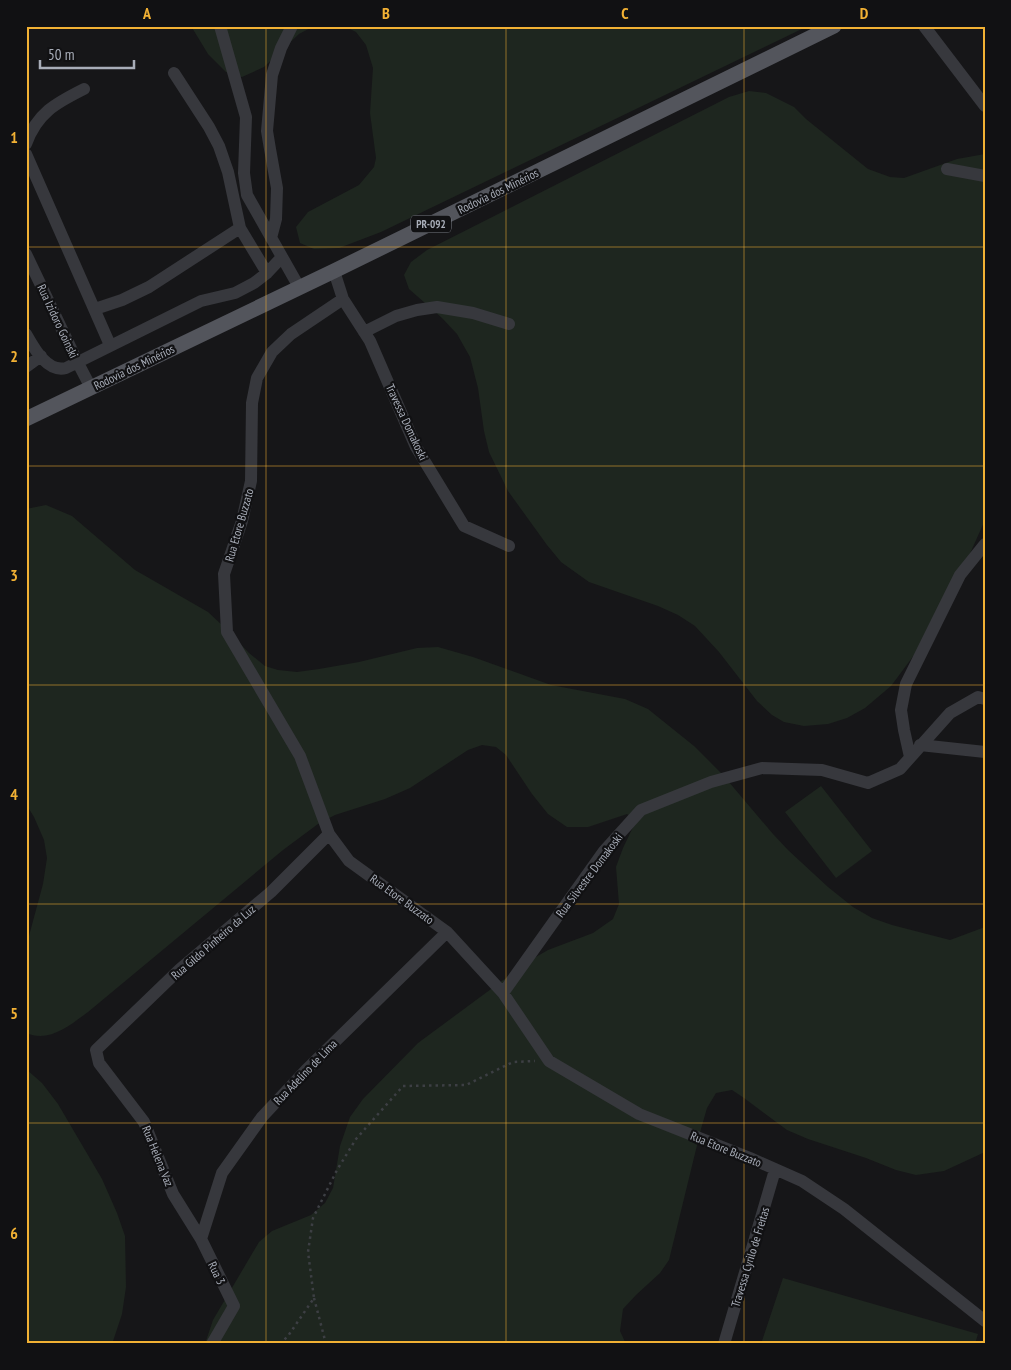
<svg xmlns="http://www.w3.org/2000/svg" width="1011" height="1370" font-family="'PT Sans Narrow',sans-serif">
  <style>
    .green { fill: #1e261f }
    .lines { fill: none; stroke-linecap: round; stroke-linejoin: round }
    .path { stroke: #3d3f44; stroke-width: 2.5; stroke-dasharray: 2.5 4; stroke-linecap: butt }
    .minor { stroke: #37383d; stroke-width: 12 }
    .major { stroke: #53555c; stroke-width: 15 }
    .grid { fill: none; stroke: #f2b134; stroke-width: 1; stroke-opacity: 0.55 }
    .labels { text-anchor: middle; dominant-baseline: central; stroke-width: 4.5; stroke-linejoin: round; paint-order: stroke }
    .shield { fill: #111113; stroke: #7b7e86; stroke-width: 1 }
    .shield-label { font-size: 11px; font-weight: bold; fill: #a8adb8 }
    .street-label { font-size: 12px; fill: #a8adb8; stroke: #111113 }
    .neatline { fill: none; stroke: #f2b134; stroke-width: 2 }
    .grid-label { font-size: 16px; text-anchor: middle; font-weight: bold; fill: #f2b134 }
  </style>
  <rect width="100%" height="100%" fill="#161618"/>
  <path class="green" d="M 191,26 L 314,26 L 299,34 L 264,67 L 242,77 L 226,72 L 208,54 Z
    M 344,26 L 808,26 L 381,232 L 339,248 L 314,249 L 300,243 L 296,227 L 308,212 L 359,185 L 374,167 L 376,158 L 370,113 L 373,68 L 366,45 L 356,32 Z
    M 749,91 L 766,93 L 794,107 L 806,119 L 868,169 L 890,177 L 904,178 L 957,159 L 985,154 L 985,520 L 955,587 L 923,643 L 891,686 L 865,708 L 847,718 L 828,724 L 804,726 L 784,722 L 772,715 L 757,701 L 719,652 L 695,626 L 678,615 L 658,606 L 589,582 L 561,562 L 547,545 L 508,491 L 489,452 L 484,431 L 478,388 L 470,357 L 457,334 L 442,318 L 409,289 L 404,275 L 411,262 L 427,250 L 729,97 Z
    M 46,505 L 72,516 L 135,570 L 208,612 L 223,626 L 249,653 L 265,666 L 278,670 L 297,672 L 319,669 L 359,662 L 417,648 L 438,647 L 473,657 L 551,685 L 625,699 L 648,709 L 694,746 L 723,775 L 773,834 L 788,850 L 828,887 L 853,907 L 872,918 L 892,925 L 950,940 L 985,927 L 985,1152 L 944,1171 L 916,1175 L 896,1170 L 866,1158 L 808,1139 L 787,1130 L 744,1098 L 732,1090 L 716,1093 L 707,1108 L 701,1129 L 669,1260 L 660,1273 L 636,1295 L 623,1309 L 620,1331 L 626,1344 L 205,1344 L 213,1320 L 259,1242 L 272,1231 L 311,1215 L 325,1203 L 333,1188 L 340,1146 L 350,1117 L 363,1099 L 418,1043 L 529,961 L 548,950 L 593,933 L 613,919 L 619,904 L 616,867 L 623,848 L 636,821 L 627,814 L 588,827 L 567,827 L 548,814 L 532,794 L 506,755 L 496,747 L 482,745 L 468,750 L 410,788 L 385,799 L 335,815 L 318,824 L 283,850 L 88,1012 C 70,1025 50,1043 26,1033 L 26,947 L 43,884 L 47,858 L 44,840 L 34,817 L 26,804 L 26,509 Z
    M 821,786 L 872,851 L 836,878 L 785,812 Z
    M 26,1069 L 42,1083 L 58,1104 L 102,1179 L 117,1213 L 125,1236 L 126,1287 L 122,1314 L 112,1344 L 26,1344 Z
    M 783,1278 L 978,1334 L 975,1344 L 761,1344 Z"/>
  <g class="lines">
    <path class="path" d="M 314,1298 L 326,1344
      M 280,1344 L 288,1336 L 314,1298 L 308,1252 L 313,1218 L 337,1170 L 356,1139 L 403,1086 L 466,1085 L 513,1062 L 535,1061"/>
    <path class="minor" d="M 220,26 L 246,117 L 244,173 L 247,195 L 299,287
      M 924,26 L 985,106
      M 174,73 L 209,127 L 219,146 L 228,172 L 240,228 L 267,273
      M 26,144 C 37,113 56,103 84,89
      M 26,154 L 110,345
      M 947,169 L 985,176
      M 271,238 L 276,219 L 277,188 L 270,149 L 267,131 L 272,75 L 281,48 L 292,26
      M 26,254 L 77,361 L 91,388
      M 334,271 L 343,299 L 291,334 L 272,352 L 257,378 L 252,403 L 251,481 L 242,521 L 224,574 L 227,632 L 300,756 L 329,834 L 349,861 L 447,932 L 503,993 L 549,1061 L 639,1114 L 750,1158 L 802,1181 L 844,1209 L 985,1321
      M 343,299 L 370,341 L 416,447 L 464,526 L 509,546
      M 95,309 L 122,300 L 149,287 L 240,228
      M 364,332 L 396,316 L 417,310 L 437,307 L 473,313 L 509,324
      M 26,334 C 34,348 47,373 66,368 L 201,301 L 235,293 L 254,283 L 267,273 L 282,257
      M 26,367 L 41,356
      M 920,745 L 985,752
      M 910,757 L 904,730 L 901,710 L 906,684 L 960,575 L 985,544
      M 503,993 L 604,851 L 641,810 L 711,782 L 762,768 L 822,770 L 868,783 L 900,769 L 950,713 L 978,697 L 985,699
      M 201,1239 L 222,1173 L 262,1117 L 306,1070 L 447,932
      M 212,1344 L 234,1306 L 201,1239 L 173,1194 L 144,1122 L 99,1063 L 96,1050 L 180,969 L 271,892 L 329,834
      M 724,1344 L 775,1170"/>
    <path class="major" d="M 26,419 L 334,271 L 834,26"/>
  </g>
  <path class="grid" d="M 266,26 L 266,1344M 506,26 L 506,1344M 744,26 L 744,1344M 26,247 L 985,247M 26,466 L 985,466M 26,685 L 985,685M 26,904 L 985,904M 26,1123 L 985,1123"/>
  <g class="labels">
    <rect class="shield" x="411" y="215.5" width="40" height="17" rx="4"/>
    <g class="shield-label">
      <text x="431" y="224">PR-092</text>
    </g>
    <g class="street-label">
      <text transform="translate(498 191) rotate(-26)">Rodovia dos Minérios</text>
      <text transform="translate(58 321) rotate(65)">Rua Izidoro Goinski</text>
      <text transform="translate(134 367) rotate(-26)">Rodovia dos Minérios</text>
      <text transform="translate(407 422) rotate(65)">Travessa Domakoski</text>
      <text transform="translate(239 525) rotate(-74)">Rua Etore Buzzato</text>
      <text transform="translate(589 875) rotate(-53)">Rua Silvestre Domakoski</text>
      <text transform="translate(402 899) rotate(36)">Rua Etore Buzzato</text>
      <text transform="translate(213 942) rotate(-41)">Rua Gildo Pinheiro da Luz</text>
      <text transform="translate(305 1072) rotate(-46)">Rua Adelino de Lima</text>
      <text transform="translate(726 1149) rotate(22)">Rua Etore Buzzato</text>
      <text transform="translate(158 1156) rotate(68)">Rua Helena Vaz</text>
      <text transform="translate(750 1257) rotate(-73)">Travessa Cyrilo de Freitas</text>
      <text transform="translate(217 1273) rotate(64)">Rua 3</text>
    </g>
  </g>
  <rect width="1011" height="1370" fill="none" stroke="#111113" stroke-width="55"/>
  <path d="M40 60v8h94v-8" fill="none" stroke="#a8adb8" stroke-width="2.5"/>
  <text x="48" y="60" font-size="15" fill="#a8adb8" stroke="#111113" stroke-width="4" paint-order="stroke">50 m</text>
  <rect x="28" y="28" width="956" height="1314" class="neatline"/>
  <g class="grid-label">
    <text x="147" y="19">A</text>
    <text x="386" y="19">B</text>
    <text x="625" y="19">C</text>
    <text x="864" y="19">D</text>
    <text x="14" y="143">1</text>
    <text x="14" y="362">2</text>
    <text x="14" y="581">3</text>
    <text x="14" y="800">4</text>
    <text x="14" y="1019">5</text>
    <text x="14" y="1239">6</text>
  </g>
</svg>
